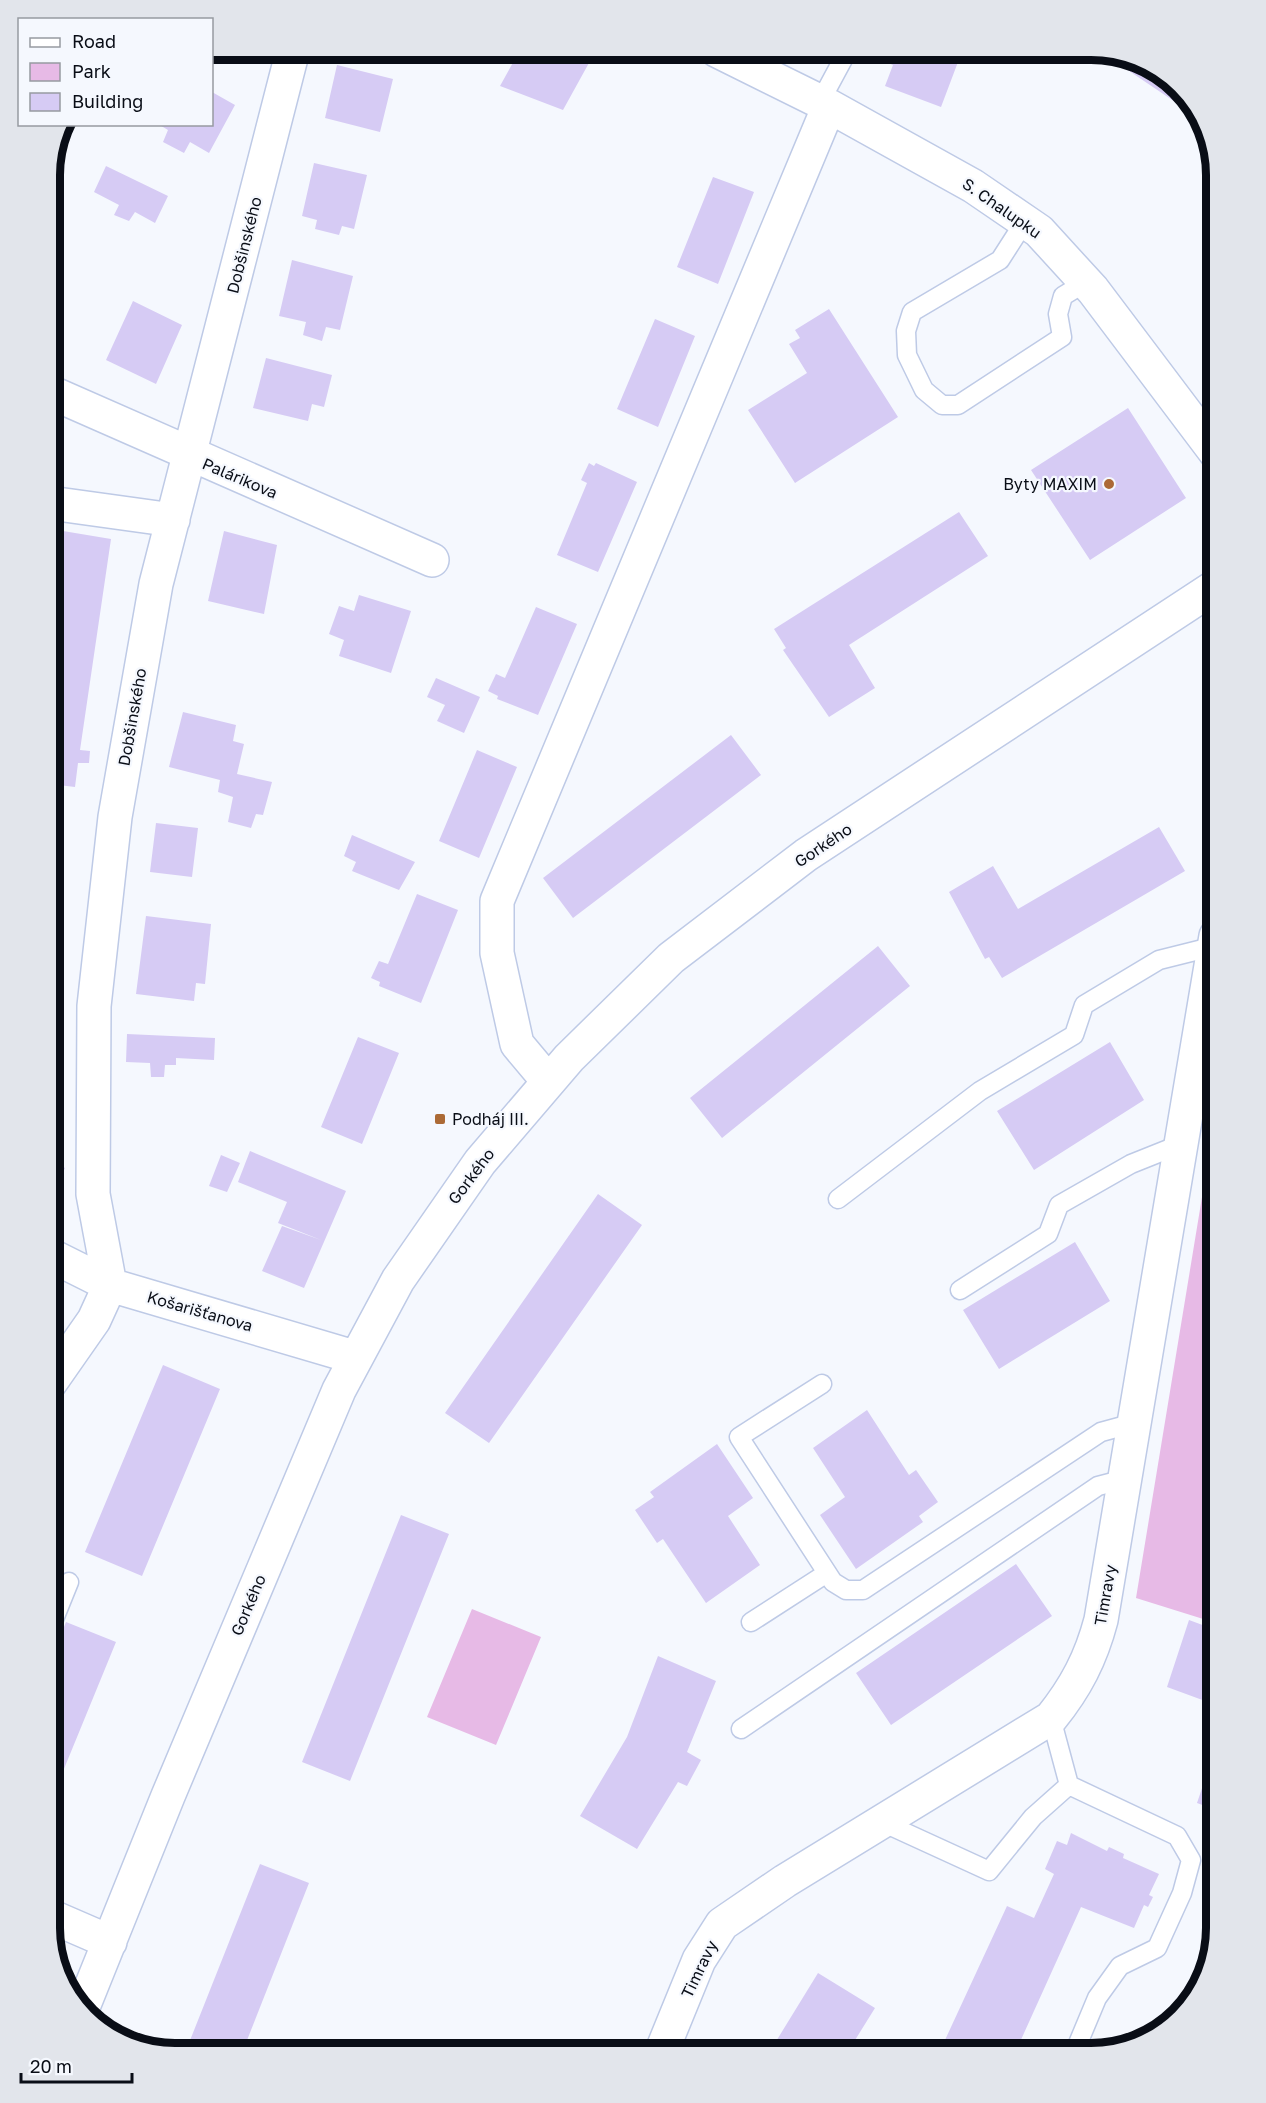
<svg xmlns="http://www.w3.org/2000/svg" width="1266" height="2103" font-family="'Golos Text',sans-serif">
  <style>
    .green { fill: #e7bae6 }
    .building { fill: #d6cbf4 }
    .lines { fill: none; stroke-linecap: round; stroke-linejoin: round }
    .service-casing { stroke: #becae6; stroke-width: 21 }
    .minor-casing { stroke: #becae6; stroke-width: 36 }
    .service { stroke: #fff; stroke-width: 18 }
    .minor { stroke: #fff; stroke-width: 33 }
    .poi-dot { fill: #ac6a36; stroke: #f5f8fe; stroke-width: 2 }
    .labels { text-anchor: middle; dominant-baseline: central; stroke-width: 4.5; stroke-linejoin: round; paint-order: stroke }
    .street-label { font-size: 16px; fill: #090d16; stroke: #f5f8fe }
    .poi-label { font-size: 16px; fill: #090d16; stroke: #f5f8fe; text-anchor: end }
    .rim { fill: none; stroke: #090d16; stroke-width: 8 }
  </style>
  <rect width="100%" height="100%" fill="#f5f8fe"/>
  <path class="green" d="M 1216,1112 L 1216,1623 L 1136,1598 Z
    M 472,1609 L 541,1637 L 496,1745 L 427,1717 Z"/>
  <path class="building" d="M 520,50 L 591,50 L 595,52 L 563,110 L 500,86 Z
    M 885,50 L 949,50 L 961,54 L 941,107 L 885,86 L 893,65 L 881,60 Z
    M 1098,50 L 1161,71 L 1193,107 L 1190,112 Z
    M 337,65 L 393,79 L 380,132 L 325,118 Z
    M 212,92 L 235,105 L 209,153 L 190,142 L 184,153 L 163,142 L 168,130 L 158,124 L 212,124 Z
    M 314,163 L 367,175 L 354,229 L 342,226 L 339,235 L 315,229 L 317,220 L 302,216 Z
    M 106,166 L 168,196 L 155,223 L 135,212 L 129,221 L 114,215 L 119,205 L 94,192 Z
    M 713,177 L 754,192 L 718,284 L 677,267 Z
    M 292,260 L 353,276 L 340,330 L 326,327 L 322,341 L 303,335 L 306,322 L 279,316 Z
    M 133,301 L 182,325 L 156,384 L 106,360 Z
    M 829,309 L 898,417 L 795,483 L 748,410 L 807,373 L 789,344 L 800,338 L 795,330 Z
    M 655,319 L 695,336 L 658,427 L 617,409 Z
    M 266,358 L 332,375 L 324,407 L 312,404 L 308,421 L 253,408 Z
    M 1128,408 L 1186,498 L 1090,560 L 1031,470 Z
    M 589,463 L 594,466 L 596,463 L 637,482 L 598,572 L 557,555 L 587,483 L 581,480 Z
    M 959,512 L 988,556 L 849,645 L 875,688 L 829,717 L 783,650 L 786,648 L 774,629 Z
    M 51,529 L 111,539 L 80,750 L 90,751 L 89,763 L 78,763 L 75,787 L 50,784 Z
    M 224,531 L 277,545 L 264,614 L 208,601 Z
    M 359,595 L 411,611 L 391,673 L 339,656 L 344,640 L 329,634 L 339,606 L 354,611 Z
    M 536,607 L 577,624 L 538,715 L 497,699 L 498,696 L 488,691 L 496,674 L 505,678 Z
    M 436,678 L 480,697 L 464,733 L 437,721 L 445,705 L 427,697 Z
    M 183,712 L 236,725 L 233,741 L 244,744 L 237,774 L 272,782 L 263,815 L 256,814 L 251,828 L 228,822 L 233,797 L 218,792 L 220,780 L 169,767 Z
    M 731,735 L 761,775 L 573,918 L 543,878 Z
    M 477,750 L 517,767 L 479,858 L 439,841 Z
    M 156,823 L 198,828 L 192,877 L 150,872 Z
    M 1159,827 L 1185,871 L 1002,978 L 989,957 L 985,959 L 949,892 L 993,866 L 1018,909 Z
    M 352,835 L 415,862 L 399,890 L 352,871 L 356,862 L 344,856 Z
    M 50,877 L 56,878 L 51,902 L 50,902 Z
    M 417,894 L 458,910 L 421,1003 L 379,986 L 380,982 L 371,978 L 379,961 L 388,964 Z
    M 146,916 L 211,924 L 205,984 L 196,983 L 194,1001 L 136,994 Z
    M 878,946 L 910,986 L 722,1138 L 690,1098 Z
    M 50,963 L 60,968 L 50,990 Z
    M 50,1028 L 64,1035 L 52,1065 L 50,1064 Z
    M 127,1034 L 215,1038 L 214,1060 L 176,1058 L 176,1065 L 165,1065 L 164,1077 L 151,1077 L 150,1063 L 126,1062 Z
    M 358,1037 L 399,1053 L 362,1144 L 321,1127 Z
    M 1110,1042 L 1144,1100 L 1034,1170 L 997,1111 Z
    M 50,1095 L 59,1099 L 50,1118 Z
    M 250,1151 L 346,1191 L 304,1288 L 262,1271 L 282,1226 L 321,1240 L 278,1223 L 287,1202 L 238,1182 Z
    M 221,1155 L 240,1163 L 227,1192 L 209,1186 Z
    M 50,1160 L 65,1168 L 54,1191 L 50,1189 Z
    M 598,1194 L 642,1225 L 489,1443 L 445,1413 Z
    M 1075,1242 L 1110,1301 L 999,1369 L 963,1310 Z
    M 163,1365 L 220,1389 L 142,1576 L 85,1552 Z
    M 867,1410 L 909,1475 L 916,1470 L 938,1502 L 919,1516 L 923,1522 L 856,1569 L 820,1515 L 845,1497 L 813,1448 Z
    M 717,1444 L 753,1498 L 728,1516 L 760,1565 L 706,1603 L 663,1539 L 657,1543 L 635,1510 L 654,1497 L 650,1492 Z
    M 401,1515 L 449,1534 L 350,1781 L 302,1762 Z
    M 1016,1564 L 1052,1616 L 891,1725 L 856,1673 Z
    M 1213,1571 L 1216,1572 L 1216,1599 L 1207,1596 Z
    M 1189,1620 L 1216,1630 L 1216,1705 L 1167,1687 Z
    M 66,1622 L 116,1642 L 50,1803 L 50,1662 Z
    M 658,1656 L 716,1681 L 687,1752 L 701,1760 L 687,1786 L 678,1782 L 637,1849 L 580,1816 L 627,1737 Z
    M 1216,1747 L 1216,1810 L 1197,1803 Z
    M 1071,1833 L 1107,1851 L 1109,1847 L 1124,1854 L 1123,1858 L 1159,1874 L 1149,1895 L 1153,1897 L 1148,1907 L 1144,1905 L 1134,1928 L 1081,1907 L 1015,2053 L 939,2053 L 1007,1906 L 1034,1918 L 1054,1874 L 1045,1869 L 1057,1841 L 1067,1845 Z
    M 260,1864 L 309,1883 L 242,2053 L 185,2053 Z
    M 818,1973 L 875,2008 L 847,2053 L 756,2053 L 762,2039 L 775,2043 Z"/>
  <g class="lines">
    <defs>
      <path id="service" d="M 820,102 L 848,50
        M 1025,221 L 1000,260 L 912,312 L 906,331 L 907,355 L 924,390 L 942,405 L 958,405 L 1062,337 L 1058,314 L 1063,296 L 1086,282
        M 838,1199 L 980,1091 L 1074,1035 L 1084,1005 L 1159,960 L 1215,946
        M 960,1290 L 1048,1234 L 1059,1205 L 1131,1164 L 1181,1144
        M 822,1384 L 739,1437 L 833,1582 L 846,1590 L 863,1590 L 1101,1432 L 1134,1423
        M 751,1622 L 827,1573
        M 50,1629 L 69,1582
        M 1051,1718 L 1069,1785 L 1177,1836 L 1191,1860 L 1182,1893 L 1157,1948 L 1120,1966 L 1097,1998 L 1074,2053
        M 741,1729 L 1098,1486 L 1125,1479
        M 882,1822 L 989,1871 L 1033,1817 L 1069,1785"/>
      <path id="minor" d="M 716,50 L 829,106 L 973,186 L 1039,231 L 1093,290 L 1216,453
        M 50,392 L 432,560
        M 50,503 L 173,520
        M 548,1081 L 517,1044 L 497,953 L 497,901 L 829,106
        M 50,1255 L 110,1285 L 354,1357
        M 50,1383 L 94,1320 L 110,1285 L 93,1194 L 94,1006 L 115,817 L 156,584 L 293,50
        M 50,1916 L 110,1942
        M 83,2007 L 168,1796 L 339,1390 L 398,1280 L 480,1162 L 569,1058 L 671,958 L 806,855 L 1216,586
        M 661,2053 L 699,1960 L 722,1924 L 785,1881 L 1051,1718 C 1076,1687 1091,1658 1101,1620 L 1216,936"/>
    </defs>
    <use href="#service" class="service-casing"/>
    <use href="#minor" class="minor-casing"/>
    <use href="#service" class="service"/>
    <use href="#minor" class="minor"/>
  </g>
  <g class="poi-dot">
    <circle cx="1109" cy="484" r="6"/>
    <rect x="434" y="1113" width="12" height="12" rx="3"/>
  </g>
  <g class="labels">
    <g class="street-label">
      <text transform="translate(1002 208) rotate(35)">S. Chalupku</text>
      <text transform="translate(244 245) rotate(-76)">Dobšinského</text>
      <text transform="translate(240 478) rotate(23)">Palárikova</text>
      <text transform="translate(132 717) rotate(-80)">Dobšinského</text>
      <text transform="translate(823 845) rotate(-34)">Gorkého</text>
      <text transform="translate(471 1176) rotate(-53)">Gorkého</text>
      <text transform="translate(200 1311) rotate(16)">Košarišťanova</text>
      <text transform="translate(1105 1595) rotate(-80)">Timravy</text>
      <text transform="translate(248 1605) rotate(-67)">Gorkého</text>
      <text transform="translate(699 1969) rotate(-64)">Timravy</text>
    </g>
    <g class="poi-label">
      <text x="1097" y="484">Byty MAXIM</text>
      <text x="452" y="1119" text-anchor="start">Podháj III.</text>
    </g>
  </g>
  <path d="M0 0H1266V2103H0ZM175 60H1091A115 115 0 0 1 1206 175V1928A115 115 0 0 1 1091 2043H175A115 115 0 0 1 60 1928V175A115 115 0 0 1 175 60Z" fill="#e2e5eb" fill-rule="evenodd"/>
  <path class="rim" d="M175 60H1091A115 115 0 0 1 1206 175V1928A115 115 0 0 1 1091 2043H175A115 115 0 0 1 60 1928V175A115 115 0 0 1 175 60Z"/>
  <rect x="18" y="18" width="195" height="108" fill="#f5f8fe" stroke="#979aa1" stroke-width="1.5"/>
  <rect x="30" y="38" width="30" height="9" fill="#ffffff" stroke="#979aa1" stroke-width="1.5"/>
  <text x="72" y="48" font-size="18" fill="#090d16">Road</text>
  <rect x="30" y="63" width="30" height="18" fill="#e7bae6" stroke="#979aa1" stroke-width="1.5"/>
  <text x="72" y="78" font-size="18" fill="#090d16">Park</text>
  <rect x="30" y="93" width="30" height="18" fill="#d6cbf4" stroke="#979aa1" stroke-width="1.5"/>
  <text x="72" y="108" font-size="18" fill="#090d16">Building</text>
  <path d="M21 2073v9h111v-9" fill="none" stroke="#090d16" stroke-width="3"/>
  <text x="30" y="2073" font-size="18" fill="#090d16" stroke="#f5f8fe" stroke-width="4.5" paint-order="stroke">20 m</text>
</svg>
